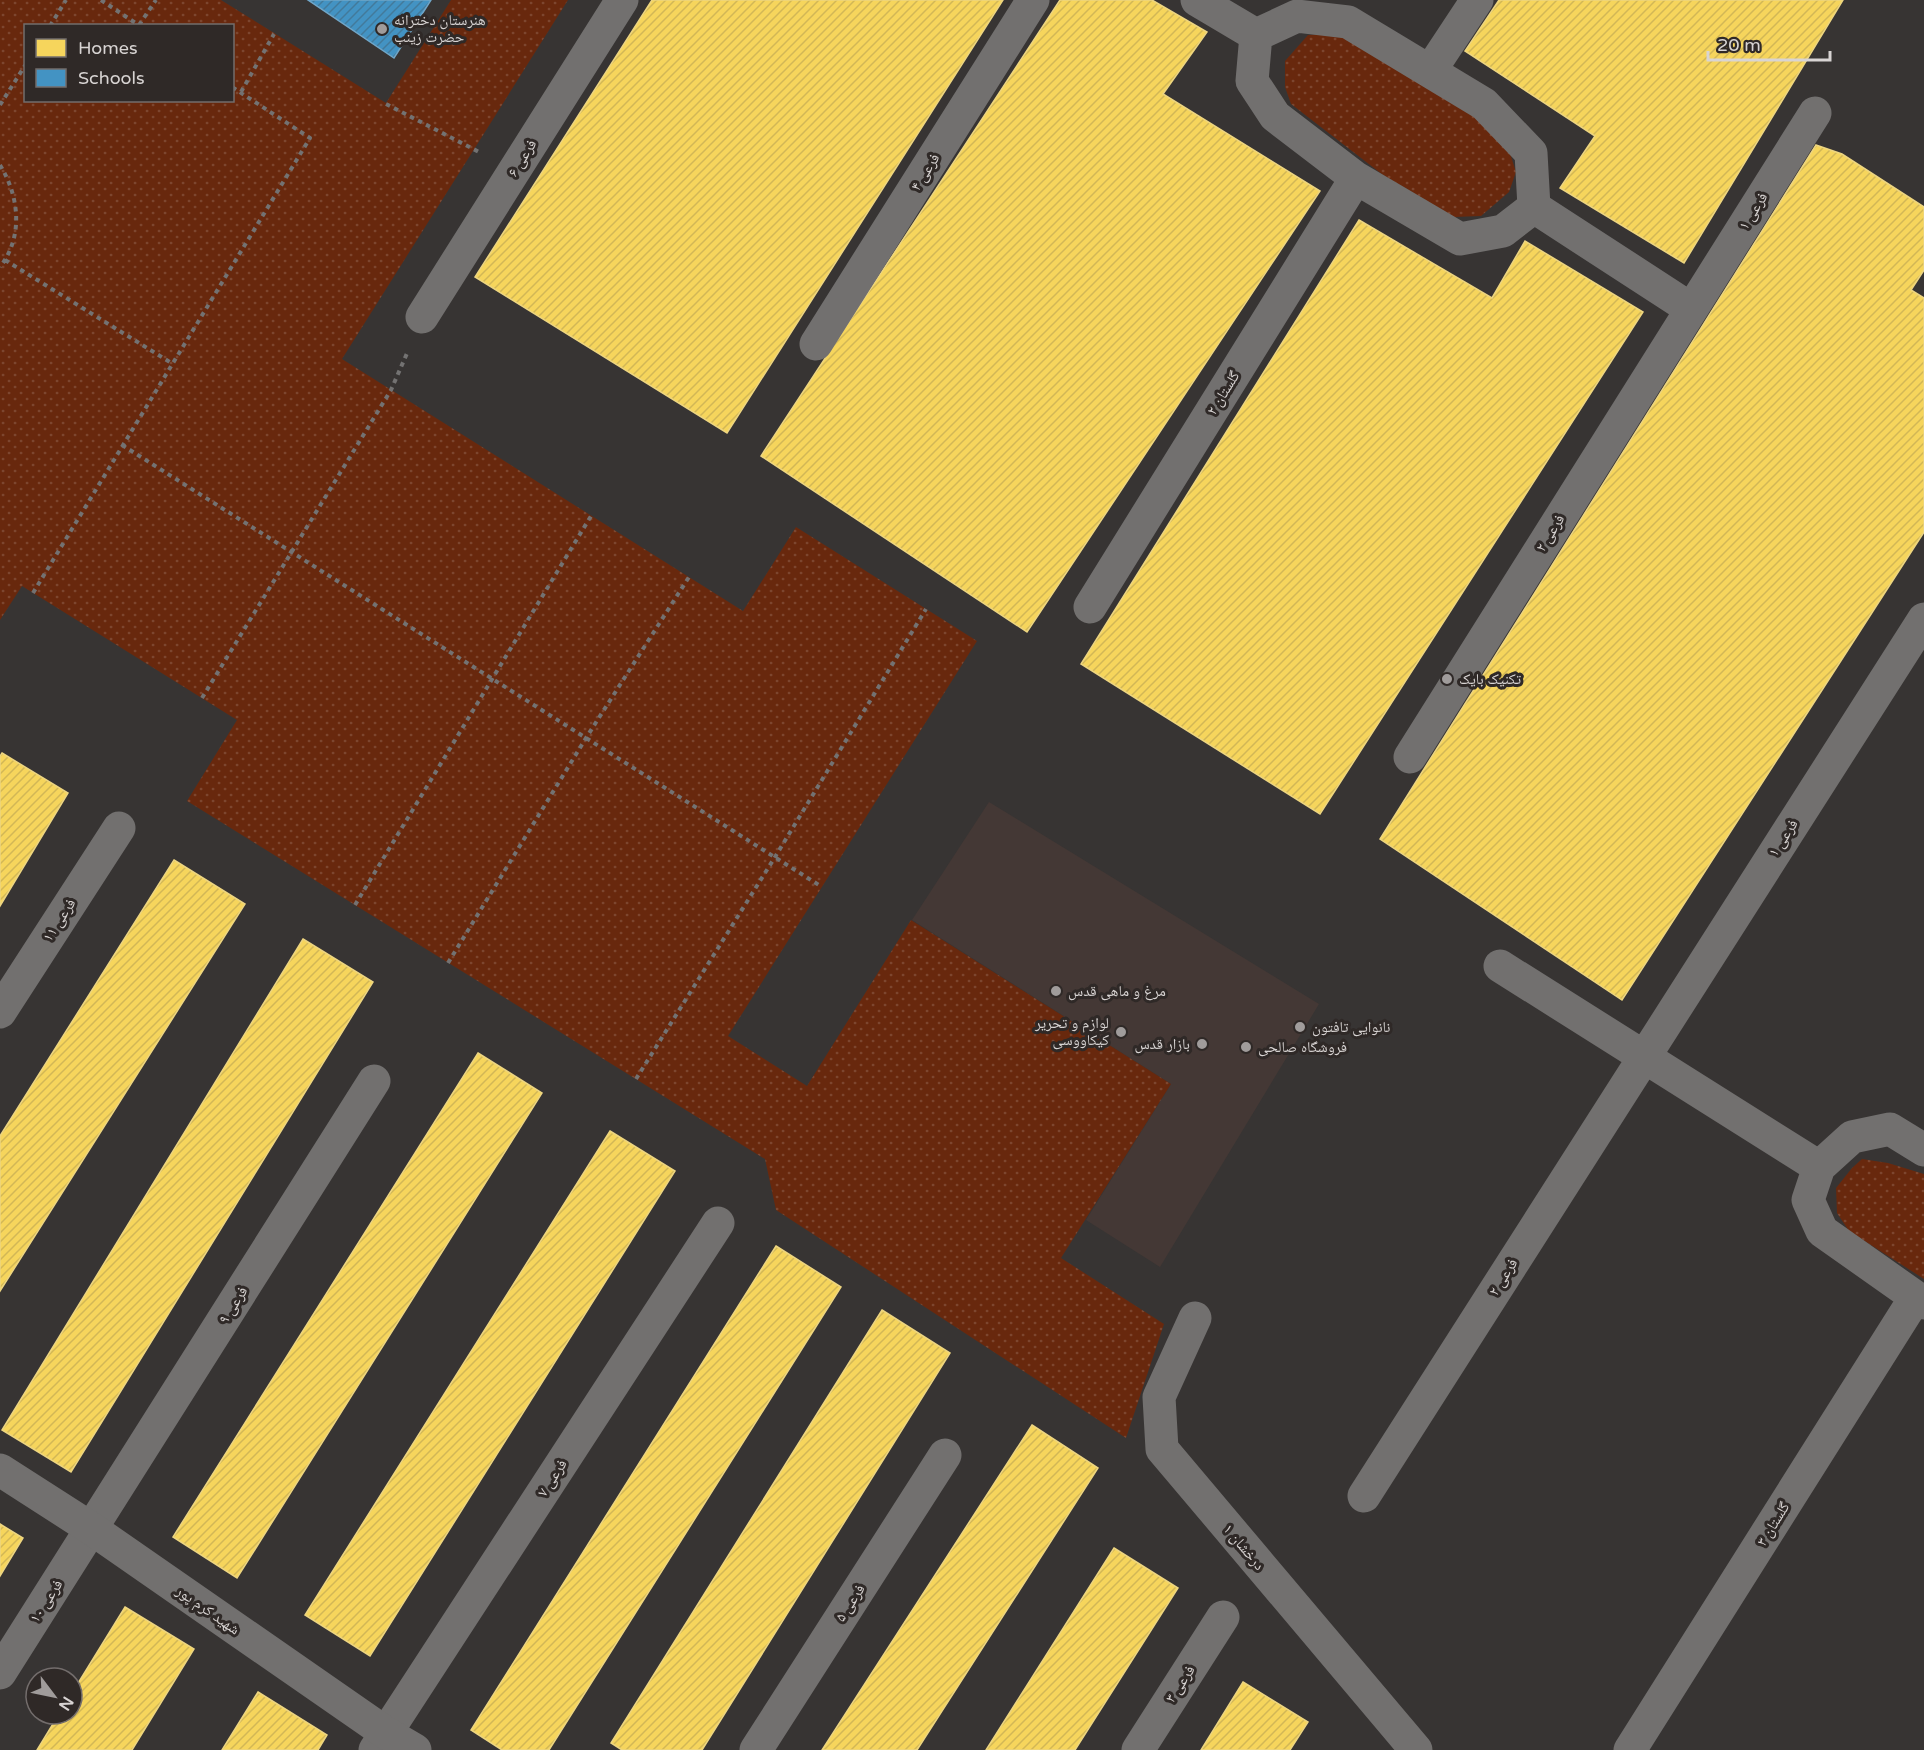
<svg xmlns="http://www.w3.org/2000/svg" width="1924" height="1750" font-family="'Varela Round','Noto Naskh Arabic',sans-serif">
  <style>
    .built { fill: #443835 }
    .grass { fill: url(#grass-dots); fill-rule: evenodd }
    .homes { fill: url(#homes-hatch); stroke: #edd580; stroke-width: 1.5 }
    .schools { fill: url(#schools-hatch); stroke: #70a6c8; stroke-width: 1.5 }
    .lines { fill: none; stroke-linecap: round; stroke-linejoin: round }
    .path { stroke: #737272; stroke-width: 4; stroke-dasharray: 4.5 4.5; stroke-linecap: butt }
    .minor { stroke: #72706f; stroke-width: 33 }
    .tertiary { stroke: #72706f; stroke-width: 33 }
    .poi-dot { fill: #a09c9b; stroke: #2f2927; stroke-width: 2 }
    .labels { text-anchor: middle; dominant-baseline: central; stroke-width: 6; stroke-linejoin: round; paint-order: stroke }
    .poi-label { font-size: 15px; fill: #d8d4d3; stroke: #2f2927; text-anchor: start }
    .street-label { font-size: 15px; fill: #d8d4d3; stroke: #2f2927 }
  </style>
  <defs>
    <pattern id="grass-dots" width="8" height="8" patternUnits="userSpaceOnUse" patternTransform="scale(1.5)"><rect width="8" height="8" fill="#68280d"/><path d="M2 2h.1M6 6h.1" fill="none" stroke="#7d462f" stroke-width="1.8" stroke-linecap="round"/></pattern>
    <pattern id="homes-hatch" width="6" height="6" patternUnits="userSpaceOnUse" patternTransform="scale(1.5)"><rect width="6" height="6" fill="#f6d55c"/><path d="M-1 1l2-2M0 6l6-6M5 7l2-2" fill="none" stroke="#d2b756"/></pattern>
    <pattern id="schools-hatch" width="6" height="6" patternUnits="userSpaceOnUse" patternTransform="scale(1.5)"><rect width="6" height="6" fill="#4393c3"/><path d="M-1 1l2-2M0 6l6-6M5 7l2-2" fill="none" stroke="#427a9b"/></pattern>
  </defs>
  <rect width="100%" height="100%" fill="#373433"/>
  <path class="built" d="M 989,802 L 1319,1004 L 1160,1267 L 1086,1220 L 1171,1084 L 912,920 Z"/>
  <path class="grass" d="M 0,0 L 221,0 L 386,103 L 451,0 L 568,0 L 342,359 L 743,611 L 796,527 L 977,641 L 728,1036 L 807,1086 L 911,920 L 1171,1084 L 1061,1258 L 1164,1324 L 1126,1438 L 776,1210 L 765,1159 L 187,801 L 237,720 L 22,586 L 0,620 ZM 26,26 L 232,26 L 232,100 L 26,100 Z
    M 1345,33 L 1482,117 L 1508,147 L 1516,172 L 1509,192 L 1481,216 L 1454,217 L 1383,175 L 1291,104 L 1285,87 L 1285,61 L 1308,35 Z
    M 1862,1159 L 1888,1163 L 1924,1174 L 1924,1279 L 1849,1231 L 1837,1213 L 1836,1188 L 1852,1168 Z"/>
  <path class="homes" d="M 652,0 L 1003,0 L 727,433 L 475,277 Z
    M 1060,0 L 1152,0 L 1207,32 L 1163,94 L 1320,191 L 1027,632 L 761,456 Z
    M 1499,0 L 1843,0 L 1684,263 L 1560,188 L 1595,136 L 1465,51 Z
    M 1816,145 L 1842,154 L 1924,207 L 1924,270 L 1911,290 L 1924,298 L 1924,532 L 1622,1000 L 1380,839 Z
    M 1359,220 L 1492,298 L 1525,241 L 1643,312 L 1320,814 L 1081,664 Z
    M 2,753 L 68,793 L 0,906 L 0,756 Z
    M 174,860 L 245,904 L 0,1291 L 0,1136 Z
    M 303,939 L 373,982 L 71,1472 L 2,1430 Z
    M 478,1053 L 542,1093 L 237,1578 L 173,1537 Z
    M 610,1131 L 675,1171 L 370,1656 L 305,1615 Z
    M 776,1246 L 841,1287 L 549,1750 L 502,1750 L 471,1730 Z
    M 882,1310 L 950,1353 L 702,1750 L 622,1750 L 611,1743 Z
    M 1032,1425 L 1098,1468 L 917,1750 L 822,1750 Z
    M 0,1524 L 23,1538 L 0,1576 Z
    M 1114,1548 L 1178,1588 L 1075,1750 L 986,1750 Z
    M 125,1607 L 194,1649 L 132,1750 L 37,1750 L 59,1714 L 72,1714 L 72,1693 Z
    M 1243,1682 L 1308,1722 L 1290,1750 L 1201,1750 Z
    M 258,1692 L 327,1735 L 318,1750 L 222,1750 Z"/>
  <path class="schools" d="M 308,0 L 431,0 L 394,58 Z"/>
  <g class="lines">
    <path class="path" d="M 101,0 L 140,26
      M 139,25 L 156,0
      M 50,26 L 66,0
      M 241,92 L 274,34
      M 386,104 L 481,153
      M 0,105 L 26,64
      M 0,165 C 19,196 24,236 0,267
      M 5,260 L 173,364
      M 122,445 L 822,887
      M 33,593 L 310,138 L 232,87
      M 202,698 L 391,390 L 408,351
      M 355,905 L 591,516
      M 448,963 L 586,738 L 689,577
      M 636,1079 L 775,857 L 926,609"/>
    <path class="minor" d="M 1197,0 L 1256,35
      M 1297,16 L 1348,22 L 1484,104 L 1531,153 L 1534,207 L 1503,231 L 1460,239 L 1356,178 L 1275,116 L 1252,81 L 1256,35 Z
      M 1430,71 L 1477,0
      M 1534,207 L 1691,309
      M 422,317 L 622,0
      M 816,344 L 1033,0
      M 1090,607 L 1356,178
      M 1410,757 L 1815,113
      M 1500,966 L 1819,1167
      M 0,1012 L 119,828
      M 1924,1150 L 1890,1129 L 1852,1137 L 1819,1167 L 1808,1200 L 1822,1231 L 1924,1303
      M 1195,1318 L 1159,1397 L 1162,1449 L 1416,1750
      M 1364,1496 L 1924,619
      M 0,1673 L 374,1081
      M 375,1750 L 718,1223
      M 756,1750 L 945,1455
      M 1138,1750 L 1223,1617
      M 1630,1750 L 1915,1298"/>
    <path class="tertiary" d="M 0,1470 L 92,1529 L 386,1733 L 415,1750"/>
  </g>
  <g class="poi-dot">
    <circle cx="382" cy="29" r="6"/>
    <circle cx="1447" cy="679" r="6"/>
    <circle cx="1056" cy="991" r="6"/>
    <circle cx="1300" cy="1027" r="6"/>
    <circle cx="1121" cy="1032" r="6"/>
    <circle cx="1202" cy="1044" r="6"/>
    <circle cx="1246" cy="1047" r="6"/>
  </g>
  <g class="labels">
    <g class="poi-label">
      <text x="394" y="20">هنرستان دخترانه<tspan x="394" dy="17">حضرت زینب</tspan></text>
      <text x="1459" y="679">تکنیک بایک</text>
      <text x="1068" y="991">مرغ و ماهی قدس</text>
      <text x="1109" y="1023" text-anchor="end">لوازم و تحریر<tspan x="1109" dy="17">کیکاووسی</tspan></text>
      <text x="1312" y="1027">نانوایی تافتون</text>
      <text x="1190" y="1044" text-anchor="end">بازار قدس</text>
      <text x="1258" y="1047">فروشگاه صالحی</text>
    </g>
    <g class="street-label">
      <text transform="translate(522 158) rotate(-58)">فرعی ۶</text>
      <text transform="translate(925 172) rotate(-58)">فرعی ۴</text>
      <text transform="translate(1753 211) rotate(-58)">فرعی ۱</text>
      <text transform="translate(1223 393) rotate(-58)">گلستان ۲</text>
      <text transform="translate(1550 533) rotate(-58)">فرعی ۲</text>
      <text transform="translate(1783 838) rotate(-57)">فرعی ۱</text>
      <text transform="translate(59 920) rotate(-57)">فرعی ۱۱</text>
      <text transform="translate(1503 1277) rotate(-58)">فرعی ۲</text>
      <text transform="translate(233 1305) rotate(-58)">فرعی ۹</text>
      <text transform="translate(552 1478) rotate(-57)">فرعی ۷</text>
      <text transform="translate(1773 1524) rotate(-58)">گلستان ۳</text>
      <text transform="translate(1244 1547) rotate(50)">درخشان ۱</text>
      <text transform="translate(46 1601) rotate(-57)">فرعی ۱۰</text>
      <text transform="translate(850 1603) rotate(-57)">فرعی ۵</text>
      <text transform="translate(208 1610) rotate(35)">شهید کرم پور</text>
      <text transform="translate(1180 1684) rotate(-57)">فرعی ۳</text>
    </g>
  </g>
  <rect x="24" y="24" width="210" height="78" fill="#2f2927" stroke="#736d6c" stroke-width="1.5"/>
  <rect x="36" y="39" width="30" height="18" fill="#f6d55c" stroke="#736d6c" stroke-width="1.5"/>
  <text x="78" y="54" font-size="18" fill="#d8d4d3">Homes</text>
  <rect x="36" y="69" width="30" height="18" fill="#4393c3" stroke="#736d6c" stroke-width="1.5"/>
  <text x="78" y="84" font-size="18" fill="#d8d4d3">Schools</text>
  <g transform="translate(54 1696) rotate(122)"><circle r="28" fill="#2f2927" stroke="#736d6c" stroke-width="1.5"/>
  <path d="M0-4.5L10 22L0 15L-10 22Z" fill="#a09c9b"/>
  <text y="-9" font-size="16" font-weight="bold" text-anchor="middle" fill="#d8d4d3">N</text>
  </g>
  <path d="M1708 51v9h122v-9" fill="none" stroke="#d8d4d3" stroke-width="3"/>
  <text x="1717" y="51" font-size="18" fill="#d8d4d3" stroke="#2f2927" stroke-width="4.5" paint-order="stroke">20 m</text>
</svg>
